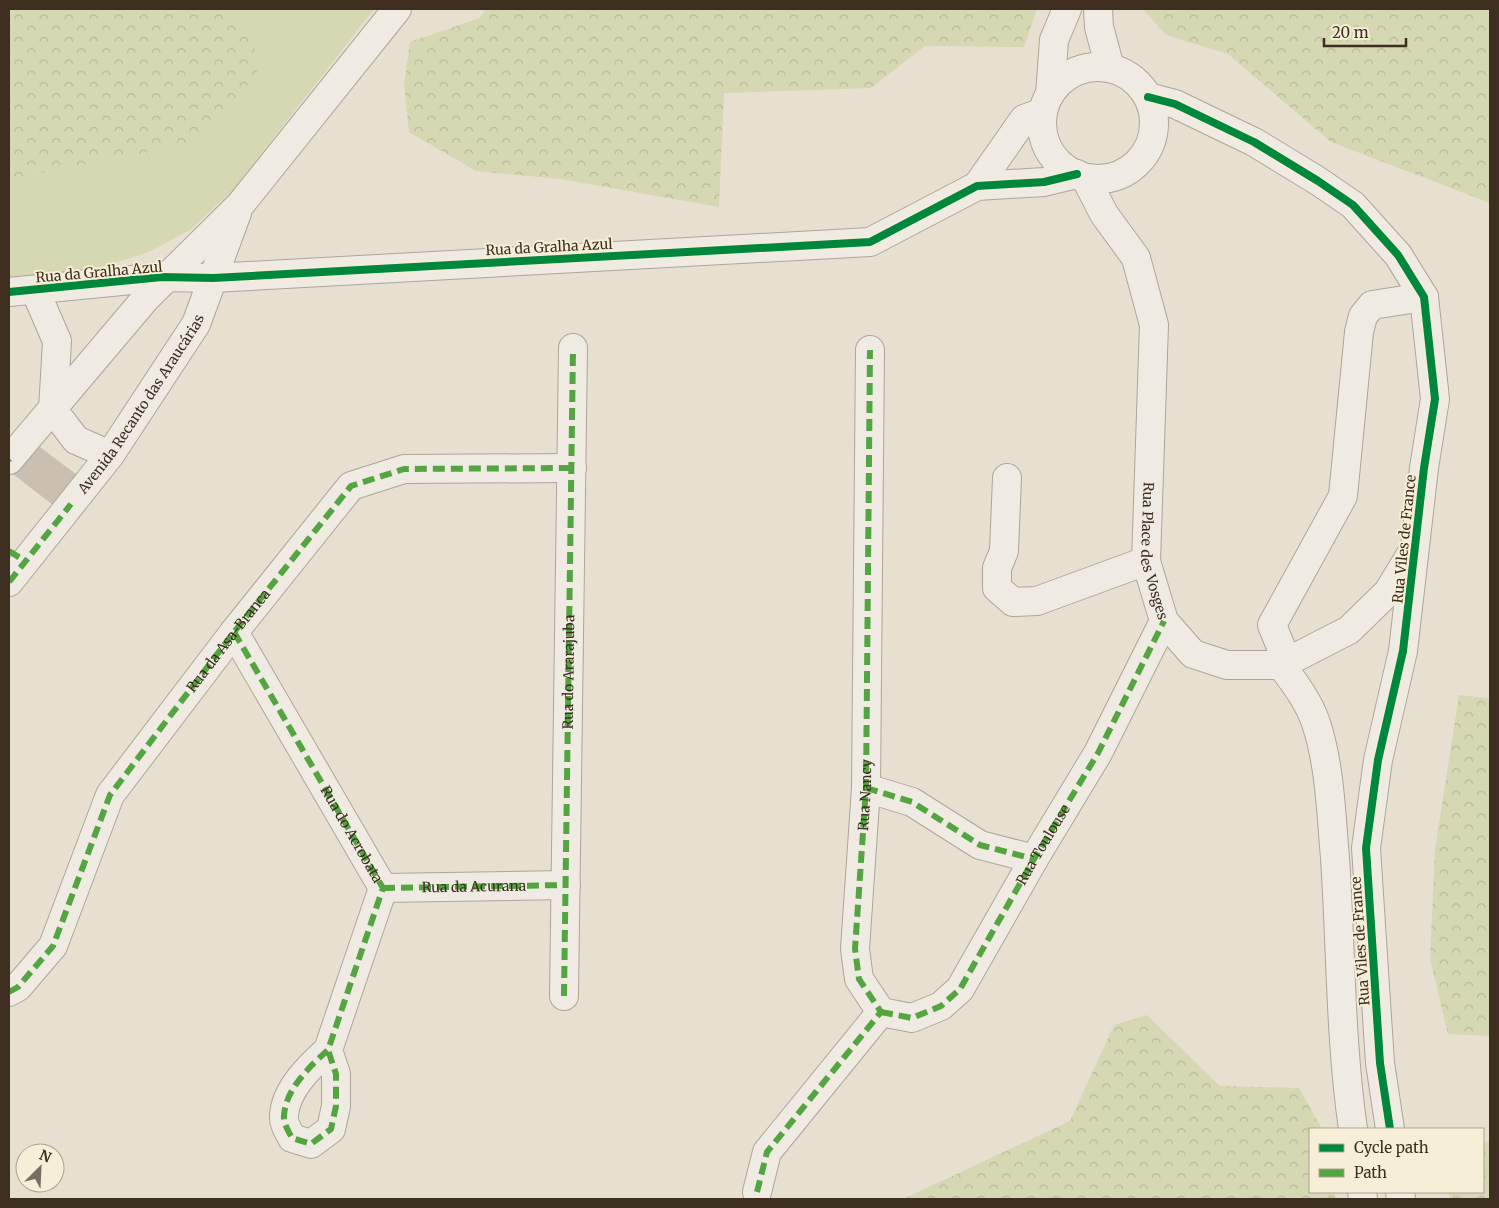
<svg xmlns="http://www.w3.org/2000/svg" width="1499" height="1208" font-family="Merriweather,serif">
  <style>
    .grass { fill: #d6d7b3 }
    .forest { fill: url(#forest-crowns) }
    .building { fill: #cbbfb2 }
    .lines { fill: none; stroke-linecap: round; stroke-linejoin: round }
    .minor-casing { stroke: #ada599; stroke-width: 30 }
    .minor { stroke: #efebe3; stroke-width: 28 }
    .quiet { stroke: #54a441; stroke-width: 6; stroke-dasharray: 12 6; stroke-linecap: butt }
    .cycleway-casing { stroke: #f7eed8; stroke-width: 11 }
    .cycleway { stroke: #00873e; stroke-width: 8 }
    .labels { text-anchor: middle; dominant-baseline: central; stroke-width: 4; stroke-linejoin: round; paint-order: stroke }
    .street-label { font-size: 14px; fill: #3d2e20; stroke: #f7eed8 }
  </style>
  <defs>
    <pattern id="forest-crowns" width="20" height="18" patternUnits="userSpaceOnUse" patternTransform="scale(1.25)"><rect width="20" height="18" fill="#d6d7b3"/><path d="M2 6a3 3 0 1 1 6 0M12 15a3 3 0 1 1 6 0" fill="none" stroke="#b9b99a"/></pattern>
  </defs>
  <rect width="100%" height="100%" fill="#e7e0d1"/>
  <path class="grass" d="M 221,9 L 374,9 L 232,191 L 190,230 L 149,252 L 78,275 L 9,281 L 9,179 L 178,147 L 251,24 Z"/>
  <path class="forest" d="M 9,9 L 221,9 L 251,24 L 258,70 L 229,113 L 178,147 L 9,179 Z
    M 486,9 L 1037,9 L 1024,47 L 925,46 L 871,88 L 724,93 L 719,207 L 561,179 L 476,171 L 409,132 L 404,85 L 410,42 L 480,18 Z
    M 1143,9 L 1490,9 L 1490,203 L 1331,142 L 1228,54 L 1166,35 Z
    M 1459,695 L 1490,698 L 1490,1036 L 1448,1034 L 1430,959 L 1435,849 Z
    M 1147,1015 L 1220,1086 L 1299,1088 L 1322,1129 L 1310,1129 L 1310,1192 L 1334,1192 L 1336,1199 L 903,1199 L 1070,1121 L 1114,1025 Z
    M 1490,1141 L 1490,1199 L 1449,1199 L 1449,1192 L 1483,1192 L 1483,1143 Z"/>
  <path class="building" d="M 32,441 L 85,481 L 62,512 L 9,471 Z"/>
  <g class="lines">
    <defs>
      <g id="minor">
        <path d="M 1098,9 L 1099,27 L 1110,68"/>
        <circle cx="1098" cy="123" r="56"/>
        <path d="M 1050,94 L 1054,40 L 1067,9"/>
        <path d="M 1148,97 L 1175,104 L 1254,142 L 1318,181 L 1353,205 L 1398,255 L 1424,297 L 1435,399 L 1424,468 L 1403,651 L 1378,760 L 1366,848 L 1380,1063 L 1390,1129"/>
        <path id="s1" d="M 1086,179 L 1104,214 L 1136,258 L 1154,325 L 1146,561 L 1164,621 L 1193,654 L 1227,665 L 1281,665 L 1349,630 L 1388,592 L 1411,554"/>
        <path d="M 977,186 L 1024,119 L 1043,112"/>
        <path d="M 35,290 L 57,341 L 53,410 L 76,440 L 110,455"/>
        <path d="M 9,292 L 162,277 L 213,278 L 870,242 L 977,186 L 1044,182 L 1077,174"/>
        <path d="M 9,460 L 146,298 L 240,205 L 397,9"/>
        <path d="M 1007,478 L 1004,551 L 997,568 L 997,588 L 1013,602 L 1037,601 L 1146,561"/>
        <path id="s2" d="M 9,582 L 110,455 L 196,324 L 237,213"/>
        <path id="s3" d="M 234,632 L 383,888 L 328,1050 C 310,1066 285,1090 284,1116 C 283,1123 289,1132 292,1138 L 311,1144 L 331,1129 L 336,1106 L 336,1074 L 328,1050"/>
        <path d="M 1287,662 L 1272,625 L 1343,496 L 1359,332 L 1363,316 L 1372,305 L 1424,297"/>
        <path d="M 1281,665 C 1294,682 1309,702 1316,723 C 1330,766 1331,812 1335,858 C 1341,948 1340,1039 1353,1129"/>
        <path d="M 866,788 L 912,802 L 980,845 L 1034,859"/>
        <path id="s4" d="M 383,888 L 566,885"/>
        <path d="M 9,992 L 18,987 L 53,946 L 110,795 L 234,632 L 351,486 L 404,469 L 572,468"/>
        <path d="M 564,996 L 573,348"/>
        <path id="s5" d="M 881,1012 L 912,1018 L 941,1006 L 960,989 L 1034,859 L 1098,753 L 1164,621"/>
        <path d="M 757,1192 L 767,1152 L 881,1012 L 859,979 L 855,949 L 866,788 L 870,350"/>
        <path d="M 1362,1192 L 1363,1199"/>
        <path d="M 1400,1192 L 1401,1199"/>
      </g>
    </defs>
    <use href="#minor" class="minor-casing"/>
    <use href="#minor" class="minor"/>
    <g class="quiet">
      <path d="M 9,460 L 10,459"/>
      <path d="M 9,551 L 25,561"/>
      <path d="M 9,582 L 71,504"/>
      <path d="M 234,632 L 383,888 L 328,1050 C 310,1066 285,1090 284,1116 C 283,1123 289,1132 292,1138 L 311,1144 L 331,1129 L 336,1106 L 336,1074 L 328,1050"/>
      <path d="M 866,788 L 912,802 L 980,845 L 1034,859"/>
      <path d="M 383,888 L 566,885"/>
      <path id="s6" d="M 9,992 L 18,987 L 53,946 L 110,795 L 234,632 L 351,486 L 404,469 L 572,468"/>
      <path id="s7" d="M 564,996 L 573,348"/>
      <path d="M 881,1012 L 912,1018 L 941,1006 L 960,989 L 1034,859 L 1098,753 L 1164,621"/>
      <path id="s8" d="M 757,1192 L 767,1152 L 881,1012 L 859,979 L 855,949 L 866,788 L 870,350"/>
    </g>
    <defs>
      <path id="cycleway" d="M 1148,97 L 1175,104 L 1254,142 L 1318,181 L 1353,205 L 1398,255 L 1424,297 L 1435,399 L 1424,468 L 1403,651 L 1378,760 L 1366,848 L 1380,1063 L 1390,1129
        M 9,292 L 162,277 L 213,278 L 870,242 L 977,186 L 1044,182 L 1077,174"/>
    </defs>
    <use href="#cycleway" class="cycleway-casing"/>
    <use href="#cycleway" class="cycleway"/>
  </g>
  <g class="labels">
    <g class="street-label">
      <text transform="translate(549 247) rotate(-3)">Rua da Gralha Azul</text>
      <text transform="translate(99 272) rotate(-5)">Rua da Gralha Azul</text>
      <text stroke="none"><textPath href="#s2" startOffset="222">Avenida Recanto das Araucárias</textPath></text>
      <text transform="translate(1404 539) rotate(-84)">Rua Viles de France</text>
      <text stroke="none"><textPath href="#s1" startOffset="390">Rua Place des Vosges</textPath></text>
      <text stroke="none"><textPath href="#s6" startOffset="420">Rua da Asa-Branca</textPath></text>
      <text stroke="none"><textPath href="#s7" startOffset="324">Rua do Ararajuba</textPath></text>
      <text stroke="none"><textPath href="#s8" startOffset="446">Rua Nancy</textPath></text>
      <text stroke="none"><textPath href="#s3" startOffset="234">Rua do Acrobata</textPath></text>
      <text stroke="none"><textPath href="#s5" startOffset="255">Rua Toulouse</textPath></text>
      <text stroke="none"><textPath href="#s4" startOffset="91">Rua da Acurana</textPath></text>
      <text transform="translate(1360 941) rotate(-94)">Rua Viles de France</text>
    </g>
  </g>
  <rect width="1499" height="1208" fill="none" stroke="#3d2e20" stroke-width="20"/>
  <rect x="1309" y="1128" width="175" height="65" fill="#f7eed8" stroke="#ada18e"/>
  <rect x="1319" y="1144" width="25" height="8" fill="#00873e" stroke="#ada18e"/>
  <text x="1354" y="1153" font-size="15" fill="#3d2e20">Cycle path</text>
  <rect x="1319" y="1169" width="25" height="8" fill="#54a441" stroke="#ada18e"/>
  <text x="1354" y="1178" font-size="15" fill="#3d2e20">Path</text>
  <g transform="translate(40 1168) rotate(24)"><circle r="24" fill="#f7eed8" stroke="#ada18e"/>
  <path d="M0-4L9 19L0 12L-9 19Z" fill="#786c5e"/>
  <text y="-8" font-size="14" font-weight="bold" text-anchor="middle" fill="#3d2e20">N</text>
  </g>
  <path d="M1324 38v8h82v-8" fill="none" stroke="#3d2e20" stroke-width="2.5"/>
  <text x="1332" y="38" font-size="15" fill="#3d2e20" stroke="#f7eed8" stroke-width="4" paint-order="stroke">20 m</text>
</svg>
